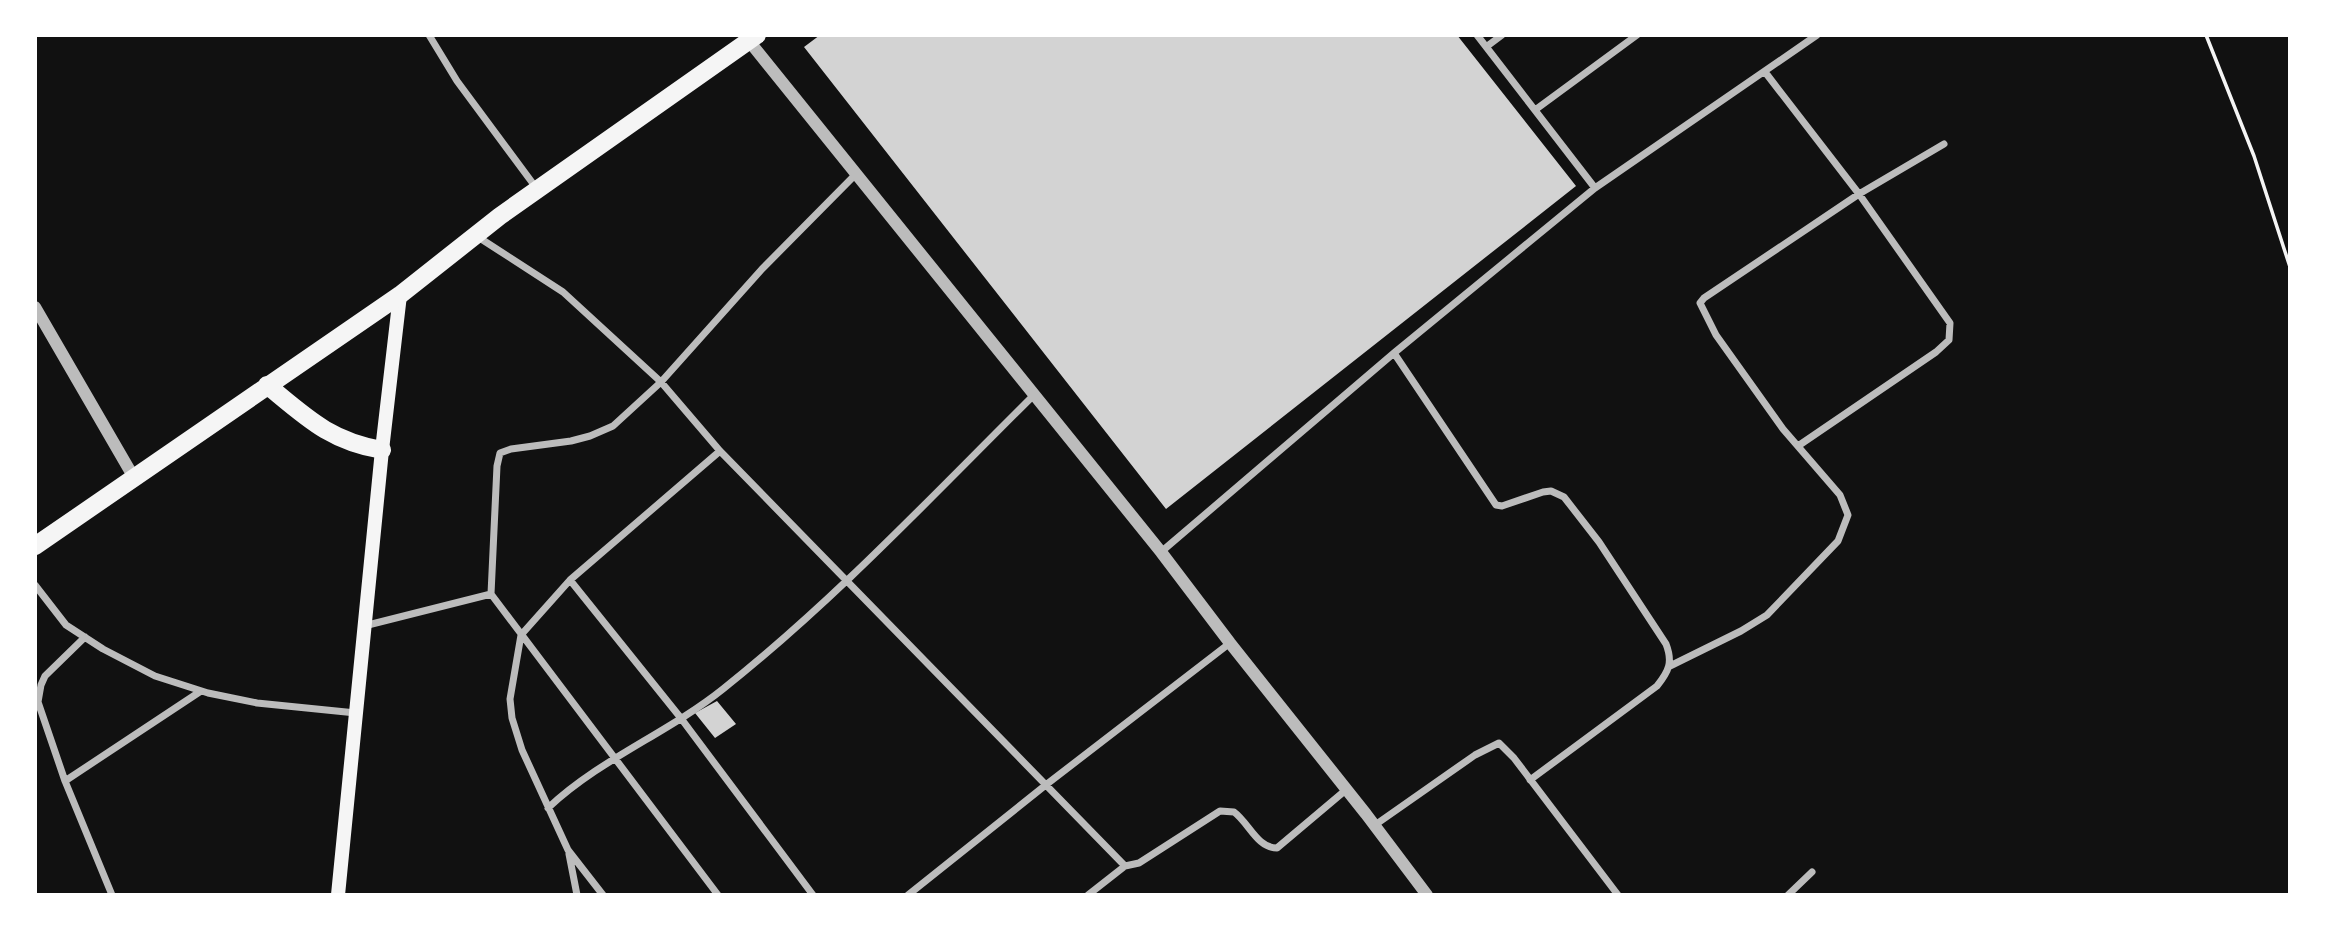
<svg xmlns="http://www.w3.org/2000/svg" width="2325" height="930" font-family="'IBM Plex Serif',serif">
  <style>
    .building { fill: #d3d3d3 }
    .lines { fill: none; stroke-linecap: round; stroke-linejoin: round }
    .path { stroke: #f5f5f5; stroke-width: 3.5 }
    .minor { stroke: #bcbcbc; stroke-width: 7 }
    .tertiary { stroke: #bcbcbc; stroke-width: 12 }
    .secondary { stroke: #f5f5f5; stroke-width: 14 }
    .primary { stroke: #f5f5f5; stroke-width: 18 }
  </style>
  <rect width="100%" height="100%" fill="#111"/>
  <path class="building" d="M 820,35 L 1457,35 L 1576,186 L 1166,509 L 804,47 Z
    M 717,701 L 736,724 L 715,738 L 695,713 Z"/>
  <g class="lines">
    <path class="path" d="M 2206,35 L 2254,156 L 2290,267"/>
    <path class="minor" d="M 429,35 L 457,81 L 537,189
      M 1477,35 L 1595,188
      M 1486,47 L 1502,35
      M 1765,72 L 1859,194 L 1950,323 L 1949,340 L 1936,352 L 1798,446
      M 1535,110 L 1637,35
      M 475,235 L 563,292 L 661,382 L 720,451 L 1125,866
      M 1394,353 L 1496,505 L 1502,506 L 1543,492 L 1551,491 L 1564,497 L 1599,542 L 1666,644 C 1673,662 1669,671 1657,686 L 1530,780
      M 1161,552 L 1394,353 L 1595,188 L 1817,35
      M 570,580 L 680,717 L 813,895
      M 35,585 L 66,625 L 103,649 L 155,676 L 208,693 L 257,703 L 356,713
      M 491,594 L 718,895
      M 364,626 L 491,594 L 497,466 L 500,453 L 511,449 L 571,441 L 590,436 L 613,426 L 661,382 L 762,269 L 856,174
      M 85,637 L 45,676 L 41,685 L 38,702 L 65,781 L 112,895
      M 1670,666 L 1741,631 L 1767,615 L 1838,541 L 1848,515 L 1840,495 L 1783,429 L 1716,335 L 1700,303 L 1704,298 L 1859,194 L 1944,144
      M 65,781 L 201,691
      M 548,808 C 600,759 668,733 723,689 C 835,600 933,495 1035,394
      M 1375,825 L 1475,755 L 1499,743 L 1514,758 L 1618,895
      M 569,854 L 577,895
      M 603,895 L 568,850 L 522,750 L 512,718 L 510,699 L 521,635 L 570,580 L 720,451
      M 908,895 L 1047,784 L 1230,643
      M 1088,895 L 1125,866 L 1139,863 L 1220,811 L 1234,812 C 1249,823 1257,848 1277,848 L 1347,789
      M 1788,895 L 1812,872"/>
    <path class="tertiary" d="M 749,41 L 1161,552 L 1230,643 L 1366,814 L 1427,895
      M 35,307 L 133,476"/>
    <path class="secondary" d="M 338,895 L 382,450 L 400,295"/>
    <path class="primary" d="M 267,385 C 307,418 330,441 382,450
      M 35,546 L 400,295 L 500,216 L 757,35"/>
  </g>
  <rect width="2325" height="930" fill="none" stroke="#ffffff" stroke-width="74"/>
</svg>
